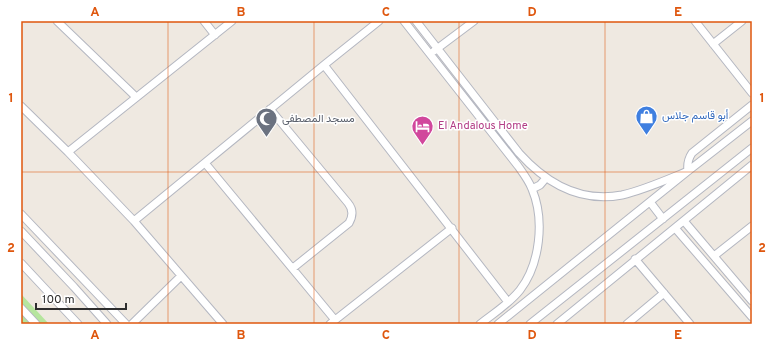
<svg xmlns="http://www.w3.org/2000/svg" width="773" height="345" font-family="Overpass,Vazirmatn,sans-serif">
  <style>
    .green { fill: #b6e59e }
    .lines { fill: none; stroke-linecap: round; stroke-linejoin: round }
    .minor-casing { stroke: #b4b7c1; stroke-width: 9 }
    .minor { stroke: #fff; stroke-width: 7 }
    .grid { fill: none; stroke: #df570e; stroke-width: 1; stroke-opacity: 0.55 }
    .labels { text-anchor: middle; dominant-baseline: central; stroke-width: 3; stroke-linejoin: round; paint-order: stroke }
    .shop-label { font-size: 11px; fill: #366cbe; stroke: #fff; text-anchor: start }
    .worship-label { font-size: 11px; fill: #5b616d; stroke: #fff; text-anchor: start }
    .hotel-label { font-size: 11px; fill: #b23c85; stroke: #fff; text-anchor: start }
    .neatline { fill: none; stroke: #df570e; stroke-width: 1.5 }
    .grid-label { font-size: 13px; text-anchor: middle; font-weight: bold; fill: #df570e }
  </style>
  <rect width="100%" height="100%" fill="#efe9e1"/>
  <path class="green" d="M 21,294 L 49,324 L 21,324 Z"/>
  <g class="lines">
    <defs>
      <path id="minor" d="M 57,21 L 136,97
        M 204,21 L 215,35
        M 404,21 L 518,166 C 523,173 529,181 532,189 C 545,220 540,264 520,290 C 509,304 494,313 480,324
        M 416,21 L 519,153 C 546,183 580,203 622,195 C 644,190 666,180 688,171
        M 695,21 L 752,93
        M 713,44 L 742,21
        M 434,51 L 474,21
        M 324,65 L 508,302
        M 21,106 L 68,152 L 134,221 L 223,324
        M 270,109 L 348,203 C 353,209 353,216 349,223 L 293,268
        M 68,152 L 232,21
        M 205,163 L 335,320
        M 688,171 C 687,164 688,159 692,153 L 752,105
        M 532,189 L 540,185 L 546,178
        M 650,202 L 663,219
        M 21,214 L 126,324
        M 134,221 L 324,65 L 379,21
        M 684,221 L 752,301
        M 675,228 L 752,317
        M 21,231 L 74,287 L 107,324
        M 714,256 L 752,226
        M 635,259 L 690,324
        M 21,263 L 78,324
        M 21,308 L 36,324
        M 132,324 L 181,276
        M 330,324 L 452,228
        M 498,324 L 688,171 L 752,121
        M 530,324 L 752,148
        M 557,324 L 752,165
        M 627,324 L 664,293"/>
    </defs>
    <use href="#minor" class="minor-casing"/>
    <use href="#minor" class="minor"/>
  </g>
  <path class="grid" d="M 168,21 L 168,324M 314,21 L 314,324M 459,21 L 459,324M 605,21 L 605,324M 21,172 L 752,172"/>
  <defs>
    <symbol id="shop-pin" viewBox="-11 -11 22 30"><path d="M0 17L-7.5 6A9.5 9.5 0 1 1 7.5 6Z" fill="#3f7fe0" stroke="#fff"/><path d="M-5-2.5h2.3a2.7 3.5 0 0 1 5.4 0H5L5.5 6h-11ZM-1.5-2.5h3a1.5 2.3 0 0 0-3 0Z" fill="#fff"/></symbol>
    <symbol id="mosque-pin" viewBox="-11 -11 22 30"><path d="M0 17L-7.5 6A9.5 9.5 0 1 1 7.5 6Z" fill="#6b7280" stroke="#fff"/><path d="M3.5-4.9A6 6 0 1 0 3.5 4.9A5 5 0 1 1 3.5-4.9Z" fill="#fff"/></symbol>
    <symbol id="hotel-pin" viewBox="-11 -11 22 30"><path d="M0 17L-7.5 6A9.5 9.5 0 1 1 7.5 6Z" fill="#d1479c" stroke="#fff"/><path d="M-6-4.5h1.5V1H6V5H4.5V3h-9V5H-6ZM-4 0a1.8 1.8 0 1 1 3.6 0ZM.5 0V-2.5h3Q6-2.5 6 0Z" fill="#fff"/></symbol>
  </defs>
  <g fill-rule="evenodd">
    <use href="#shop-pin" x="634" y="104" width="25" height="34"/>
    <use href="#mosque-pin" x="254" y="106" width="25" height="34"/>
    <use href="#hotel-pin" x="410" y="114" width="25" height="34"/>
  </g>
  <g class="labels">
    <g class="shop-label">
      <text x="662" y="116">أبو قاسم جلاس</text>
    </g>
    <g class="worship-label">
      <text x="282" y="119">مسجد المصطفى</text>
    </g>
    <g class="hotel-label">
      <text x="438" y="126">El Andalous Home</text>
    </g>
  </g>
  <rect width="773" height="345" fill="none" stroke="#ffffff" stroke-width="44"/>
  <path d="M36 303v6h90v-6" fill="none" stroke="#2e2e2e" stroke-width="2"/>
  <text x="42" y="303" font-size="12" fill="#2e2e2e" stroke="#ffffff" stroke-width="3" paint-order="stroke">100 m</text>
  <rect x="22" y="22" width="729" height="301" class="neatline"/>
  <g class="grid-label">
    <text x="95" y="16">A</text>
    <text x="241" y="16">B</text>
    <text x="386" y="16">C</text>
    <text x="532" y="16">D</text>
    <text x="678" y="16">E</text>
    <text x="11" y="102">1</text>
    <text x="762" y="102">1</text>
    <text x="11" y="252">2</text>
    <text x="762" y="252">2</text>
    <text x="95" y="339">A</text>
    <text x="241" y="339">B</text>
    <text x="386" y="339">C</text>
    <text x="532" y="339">D</text>
    <text x="678" y="339">E</text>
  </g>
</svg>
